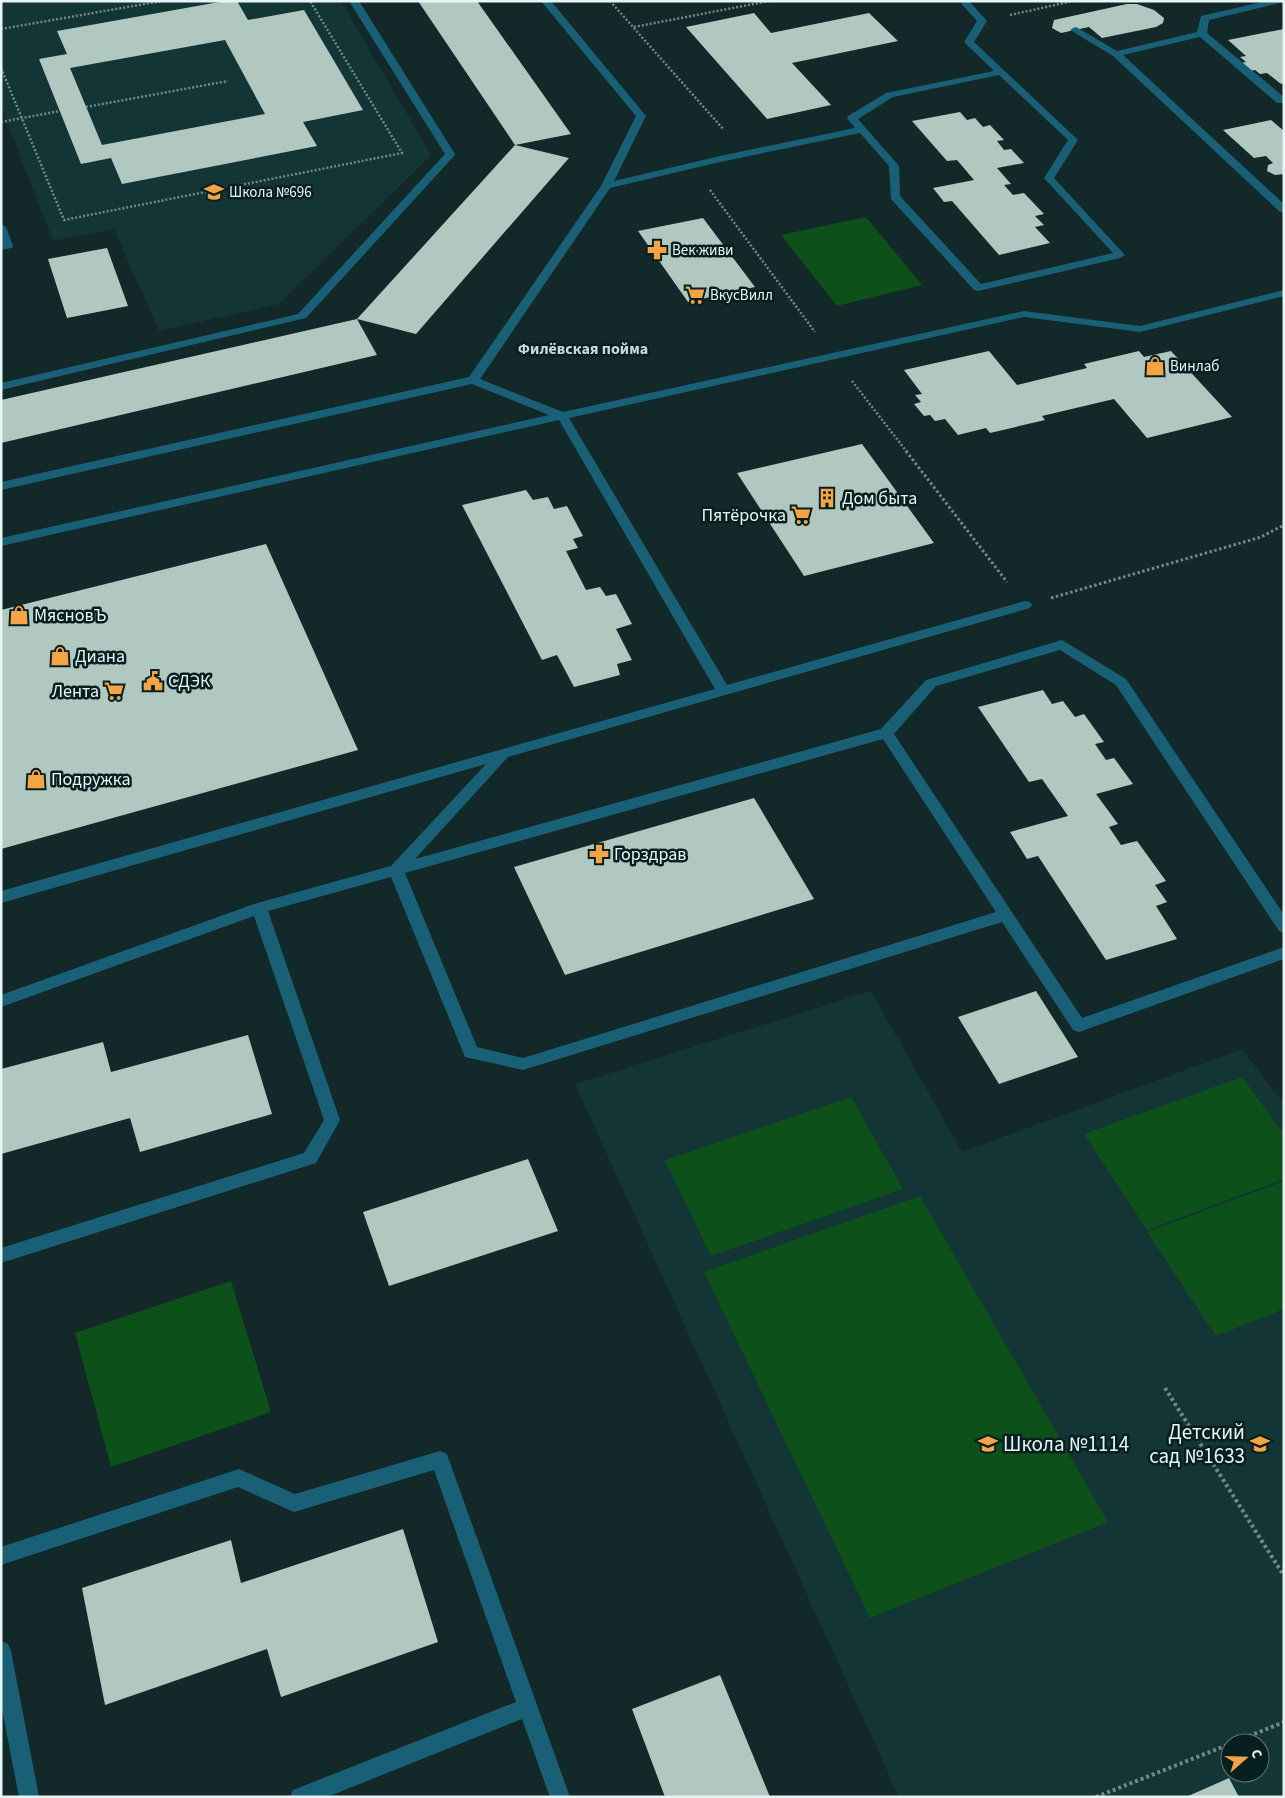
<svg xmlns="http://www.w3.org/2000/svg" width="1285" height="1798" font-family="'Source Sans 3',sans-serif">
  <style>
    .built { fill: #143536; fill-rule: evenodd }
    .green { fill: #0d5019 }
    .building { fill: #b0c8bf; fill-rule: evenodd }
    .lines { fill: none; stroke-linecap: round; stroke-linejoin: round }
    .path-far2 { stroke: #758787; stroke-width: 2.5; stroke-dasharray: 2 2; stroke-linecap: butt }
    .path-far1 { stroke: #758787; stroke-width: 3; stroke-dasharray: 2.5 2.5; stroke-linecap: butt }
    .path { stroke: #758787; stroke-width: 4; stroke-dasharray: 3 3; stroke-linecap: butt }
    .lane { fill: #196076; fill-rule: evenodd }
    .labels { text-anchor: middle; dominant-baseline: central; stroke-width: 5; stroke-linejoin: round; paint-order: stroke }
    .far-poi-label { font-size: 15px; fill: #e8f5f5; stroke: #081f1f; text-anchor: start }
    .far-neighbourhood-label { font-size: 16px; font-weight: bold; fill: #c1dbdc; stroke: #081f1f }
    .poi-label { font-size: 18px; fill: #e8f5f5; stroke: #081f1f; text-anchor: start }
    .near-poi-label { font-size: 21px; fill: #e8f5f5; stroke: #081f1f; text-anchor: end }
  </style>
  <rect width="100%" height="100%" fill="#122829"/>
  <path class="built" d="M 1,1 L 341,1 L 431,155 L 279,304 L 159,331 L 114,229 L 53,241 L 1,107 Z
    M 871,991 L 962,1152 L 1242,1049 L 1281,1100 L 1284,1099 L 1284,1797 L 899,1797 L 575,1084 ZM 1230,1743 L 1260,1743 L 1260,1773 L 1230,1773 Z"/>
  <path class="green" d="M 866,217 L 922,285 L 837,306 L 781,235 Z
    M 1242,1077 L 1284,1134 L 1284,1179 L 1147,1230 L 1084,1134 Z
    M 851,1097 L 903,1189 L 711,1256 L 665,1160 Z
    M 1284,1181 L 1284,1309 L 1216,1336 L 1147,1232 Z
    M 920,1196 L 1108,1522 L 870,1618 L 704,1272 Z
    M 231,1281 L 271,1412 L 111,1467 L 75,1333 Z"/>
  <path class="building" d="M 225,1 L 237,1 L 248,20 L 304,10 L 363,110 L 303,122 L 317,146 L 122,184 L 111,158 L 81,164 L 39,59 L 67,54 L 57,31 ZM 225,40 L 265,114 L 102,145 L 70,68 Z
    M 418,1 L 477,1 L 571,134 L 515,145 Z
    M 1127,4 L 1137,4 L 1154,10 L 1164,18 L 1163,23 L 1156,27 L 1102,38 L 1089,27 L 1061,33 L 1052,28 L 1054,20 Z
    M 754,13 L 771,33 L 869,13 L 898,41 L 792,63 L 831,105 L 767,119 L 686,27 Z
    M 1284,29 L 1284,83 L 1281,84 L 1267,73 L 1260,74 L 1255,70 L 1250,71 L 1241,63 L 1246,62 L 1240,57 L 1246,56 L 1228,40 Z
    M 960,112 L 967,120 L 975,118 L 983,127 L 990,125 L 1004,140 L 997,141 L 1004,150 L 1011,149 L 1024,163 L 997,168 L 1011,184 L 1004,185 L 1013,195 L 1024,193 L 1044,214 L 1035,216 L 1044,225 L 1035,227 L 1050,243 L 999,255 L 952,201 L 944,202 L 933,188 L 974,180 L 957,160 L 947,161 L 912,121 Z
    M 1271,120 L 1284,131 L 1284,174 L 1275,175 L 1267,171 L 1268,165 L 1273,163 L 1266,156 L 1254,158 L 1223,130 Z
    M 515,145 L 569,158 L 416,334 L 357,319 Z
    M 703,218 L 755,287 L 688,302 L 638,231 Z
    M 107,248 L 128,306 L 67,318 L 48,259 Z
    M 357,319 L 377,355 L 1,443 L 1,400 Z
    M 989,351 L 1017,385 L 1087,368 L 1084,364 L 1139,351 L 1144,357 L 1171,351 L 1232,417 L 1147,438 L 1114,399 L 1042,416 L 1045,420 L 990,433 L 986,428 L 958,435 L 945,419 L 935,421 L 930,415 L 924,416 L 914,404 L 921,402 L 915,395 L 922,394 L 904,370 Z
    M 862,444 L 934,543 L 804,576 L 737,473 Z
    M 526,490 L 533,500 L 548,497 L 554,509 L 567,506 L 583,536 L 573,539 L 578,548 L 566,551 L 586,590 L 600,587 L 606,596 L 616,594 L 632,624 L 616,629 L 632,660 L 617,664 L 620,675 L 574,687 L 557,655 L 542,660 L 462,505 Z
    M 266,544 L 358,750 L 1,849 L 1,610 Z
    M 1043,690 L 1052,704 L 1063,701 L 1075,717 L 1084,714 L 1104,742 L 1095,744 L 1106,760 L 1114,758 L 1133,784 L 1096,794 L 1118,824 L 1109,827 L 1121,845 L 1137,841 L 1166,881 L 1155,885 L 1167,902 L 1156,906 L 1177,939 L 1106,960 L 1038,856 L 1027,859 L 1010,832 L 1068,816 L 1042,779 L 1029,782 L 978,707 Z
    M 754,798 L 814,899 L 565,975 L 514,867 Z
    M 1036,991 L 1078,1057 L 999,1084 L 958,1017 Z
    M 248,1035 L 272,1114 L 140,1152 L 130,1118 L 1,1154 L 1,1069 L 103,1042 L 111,1072 Z
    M 528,1159 L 558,1231 L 389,1286 L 363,1212 Z
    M 403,1529 L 438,1642 L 281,1697 L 267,1649 L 105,1705 L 82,1588 L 231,1540 L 241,1583 Z
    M 720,1675 L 770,1797 L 665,1797 L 632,1709 Z
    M 1229,1778 L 1239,1797 L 1186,1797 Z"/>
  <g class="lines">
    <path class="path-far2" d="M 610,1 L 724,130
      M 1010,15 L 1073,1
      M 634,27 L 769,1
      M 1,29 L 162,1
      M 1,68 L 64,220 L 402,153 L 310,1
      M 86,107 L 228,81
      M 1,122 L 60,111
      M 710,190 L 815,332
      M 852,381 L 907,452"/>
    <path class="path-far1" d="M 906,451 L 1007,582
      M 1051,598 L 1261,537 L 1284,525"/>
    <path class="path" d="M 1165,1388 L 1284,1576
      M 1232,1743 L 1284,1722
      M 1096,1797 L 1230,1744"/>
    <path class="lane" d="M 349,1 L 359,1 L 455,154 L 454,156 L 306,318 L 1,390 L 1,383 L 298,314 L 445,154 Z
      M 541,1 L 551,1 L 646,116 L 614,181 L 720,156 L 855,128 L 847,118 L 848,116 L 886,93 L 994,71 L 964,42 L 977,21 L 959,1 L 969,1 L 987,21 L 974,42 L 1078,140 L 1054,178 L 1125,255 L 1120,258 L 978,291 L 974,290 L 891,199 L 889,166 L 860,133 L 720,162 L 610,188 L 480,379 L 563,412 L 1024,311 L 1140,326 L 1284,290 L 1284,296 L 1140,332 L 1024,317 L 569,418 L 727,685 L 1025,601 L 1030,602 L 1032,605 L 1030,608 L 508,757 L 415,859 L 881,729 L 926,680 L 1062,640 L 1126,679 L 1284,915 L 1284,933 L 1279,931 L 1116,685 L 1060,650 L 936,686 L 894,734 L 1082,1018 L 1284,947 L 1284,959 L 1079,1032 L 1073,1030 L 1002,922 L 523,1070 L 465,1057 L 391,877 L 268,911 L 340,1120 L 316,1163 L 1,1263 L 1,1248 L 304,1153 L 324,1120 L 254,916 L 1,1007 L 1,995 L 254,904 L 391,866 L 486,764 L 1,903 L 1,891 L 715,689 L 559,420 L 1,546 L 1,538 L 549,415 L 472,384 L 1,490 L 1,482 L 469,377 L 601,186 L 636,116 ZM 999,75 L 1068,140 L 1044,178 L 1113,253 L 981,284 L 900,196 L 899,166 L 858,119 L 893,97 ZM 883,739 L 996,912 L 523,1058 L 477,1047 L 405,873 Z
      M 1266,1 L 1284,2 L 1209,20 L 1207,33 L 1284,97 L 1284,103 L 1277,103 L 1200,37 L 1123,55 L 1284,204 L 1284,213 L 1280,212 L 1113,56 L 1070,30 L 1075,27 L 1078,28 L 1117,51 L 1197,32 L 1201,16 Z
      M 1,224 L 6,227 L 13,246 L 12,248 L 1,250 Z
      M 440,1451 L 447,1454 L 449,1460 L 570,1797 L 550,1797 L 522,1719 L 327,1797 L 290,1797 L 293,1790 L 516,1702 L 434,1470 L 294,1512 L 238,1487 L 1,1565 L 1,1547 L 239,1469 L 295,1494 Z
      M 1,1641 L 8,1644 L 11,1651 L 39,1797 L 19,1797 L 1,1704 Z"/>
  </g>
  <defs>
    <symbol id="school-bare" viewBox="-9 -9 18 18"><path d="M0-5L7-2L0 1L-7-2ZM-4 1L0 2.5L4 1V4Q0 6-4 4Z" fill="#f4a444" stroke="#081f1f" stroke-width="2.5" paint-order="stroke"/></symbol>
    <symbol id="pharmacy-bare" viewBox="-9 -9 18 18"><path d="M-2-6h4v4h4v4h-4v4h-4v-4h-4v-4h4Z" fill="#f4a444" stroke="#081f1f" stroke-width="2.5" paint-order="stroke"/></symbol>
    <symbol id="supermarket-bare" viewBox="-9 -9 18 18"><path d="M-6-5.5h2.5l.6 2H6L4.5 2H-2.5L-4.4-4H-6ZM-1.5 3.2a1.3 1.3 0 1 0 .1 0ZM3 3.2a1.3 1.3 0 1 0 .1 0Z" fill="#f4a444" stroke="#081f1f" stroke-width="2.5" paint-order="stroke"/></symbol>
    <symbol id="shop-bare" viewBox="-9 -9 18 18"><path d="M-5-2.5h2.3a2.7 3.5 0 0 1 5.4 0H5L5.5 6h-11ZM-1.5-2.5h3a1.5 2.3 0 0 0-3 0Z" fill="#f4a444" stroke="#081f1f" stroke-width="2.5" paint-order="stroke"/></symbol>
    <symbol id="building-bare" viewBox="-9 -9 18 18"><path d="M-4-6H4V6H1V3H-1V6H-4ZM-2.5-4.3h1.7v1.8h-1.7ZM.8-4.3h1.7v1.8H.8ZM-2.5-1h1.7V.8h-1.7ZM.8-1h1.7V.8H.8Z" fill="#f4a444" stroke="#081f1f" stroke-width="2.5" paint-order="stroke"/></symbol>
    <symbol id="civic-bare" viewBox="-9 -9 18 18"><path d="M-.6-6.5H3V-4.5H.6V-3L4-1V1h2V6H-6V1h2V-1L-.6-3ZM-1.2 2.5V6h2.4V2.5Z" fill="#f4a444" stroke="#081f1f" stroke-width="2.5" paint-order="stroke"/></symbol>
  </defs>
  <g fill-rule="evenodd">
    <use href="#school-bare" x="200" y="178" width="28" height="28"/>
    <use href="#pharmacy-bare" x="643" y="236" width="28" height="28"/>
    <use href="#supermarket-bare" x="681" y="281" width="28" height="28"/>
    <use href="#shop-bare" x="1141" y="352" width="28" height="28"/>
    <use href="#building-bare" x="813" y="484" width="28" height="28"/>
    <use href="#supermarket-bare" x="787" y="501" width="28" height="28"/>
    <use href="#shop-bare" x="5" y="601" width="28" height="28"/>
    <use href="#shop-bare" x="46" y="642" width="28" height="28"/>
    <use href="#civic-bare" x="139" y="667" width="28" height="28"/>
    <use href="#supermarket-bare" x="100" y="677" width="28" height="28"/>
    <use href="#shop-bare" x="22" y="765" width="28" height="28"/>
    <use href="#pharmacy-bare" x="585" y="840" width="28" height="28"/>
    <use href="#school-bare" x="974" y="1430" width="28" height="28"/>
    <use href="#school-bare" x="1246" y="1430" width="28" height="28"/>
  </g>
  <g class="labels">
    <g class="far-poi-label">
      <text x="229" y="192">Школа №696</text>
      <text x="672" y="250">Век живи</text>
      <text x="710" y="295">ВкусВилл</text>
      <text x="1170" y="366">Винлаб</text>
    </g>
    <g class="far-neighbourhood-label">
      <text x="583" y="349">Филёвская пойма</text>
    </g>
    <g class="poi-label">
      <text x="842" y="498">Дом быта</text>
      <text x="786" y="515" text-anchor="end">Пятёрочка</text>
      <text x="34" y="615">МясновЪ</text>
      <text x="75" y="656">Диана</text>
      <text x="168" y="681">СДЭК</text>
      <text x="99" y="691" text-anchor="end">Лента</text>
      <text x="51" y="779">Подружка</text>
      <text x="614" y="854">Горздрав</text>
    </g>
    <g class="near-poi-label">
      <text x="1245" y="1432">Детский<tspan x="1245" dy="24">сад №1633</tspan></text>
      <text x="1003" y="1444" text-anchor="start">Школа №1114</text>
    </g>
  </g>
  <rect width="1285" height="1798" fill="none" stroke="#e8f5f5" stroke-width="5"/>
  <g transform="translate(1245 1758) rotate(70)"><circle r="24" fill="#081f1f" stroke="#627575"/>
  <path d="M0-4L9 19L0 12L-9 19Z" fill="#f4a444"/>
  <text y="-8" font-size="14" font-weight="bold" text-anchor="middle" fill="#e8f5f5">С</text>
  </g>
</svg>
